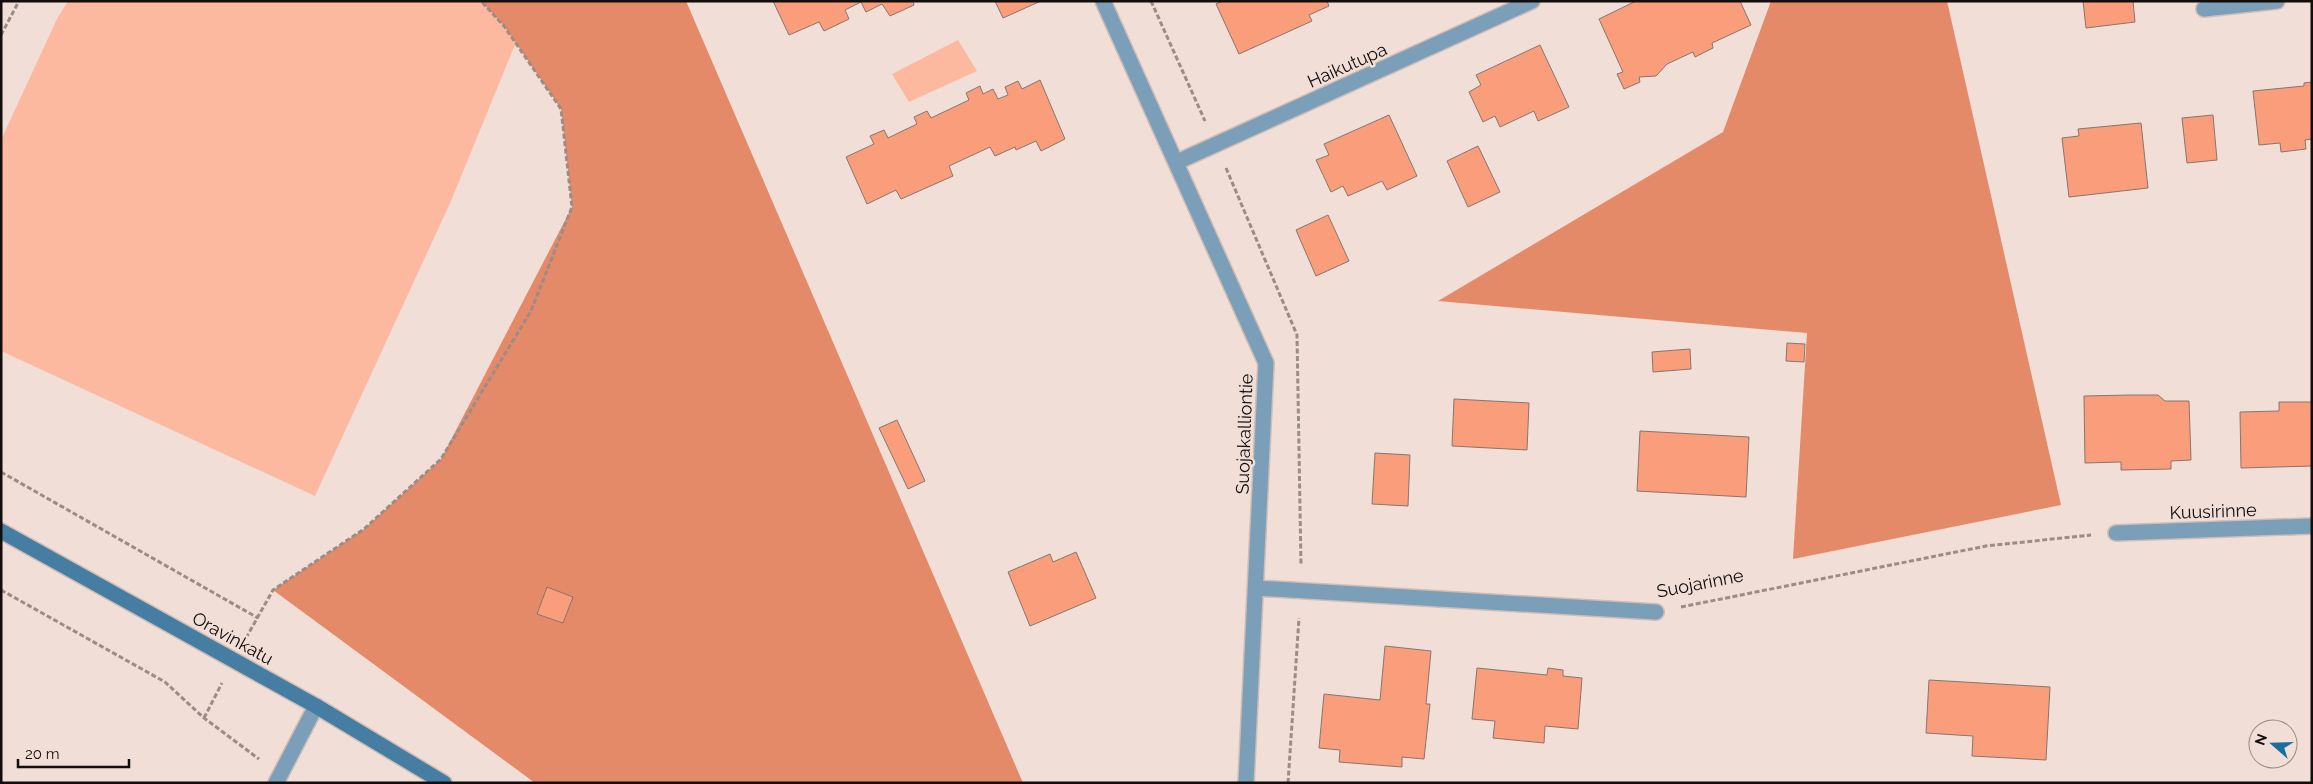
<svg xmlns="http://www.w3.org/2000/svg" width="2313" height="784" font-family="Raleway,sans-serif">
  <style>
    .green { fill: #fcb9a0 }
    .forest { fill: #e58a68 }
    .building { fill: #fa9d7a; stroke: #867670 }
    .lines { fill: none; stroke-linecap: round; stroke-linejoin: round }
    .street-casing { stroke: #cdbdb6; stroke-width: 18 }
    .secondary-casing { stroke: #cdbdb6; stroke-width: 18 }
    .path { stroke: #9a8c87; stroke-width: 3; stroke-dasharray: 5 2.5; stroke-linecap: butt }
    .street { stroke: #7b9fb9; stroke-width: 15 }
    .secondary { stroke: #467da2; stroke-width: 15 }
    .labels { text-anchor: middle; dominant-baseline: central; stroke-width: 5; stroke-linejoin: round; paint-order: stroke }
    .street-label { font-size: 18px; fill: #130d0b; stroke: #f1ded7 }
  </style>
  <rect width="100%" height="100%" fill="#f1ded7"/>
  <path class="green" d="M 68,1 L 481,1 L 504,26 L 516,42 L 451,201 L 315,496 L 1,351 L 1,140 L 57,19 Z
    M 958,40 L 977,71 L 909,102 L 892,74 Z"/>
  <path class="forest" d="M 481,1 L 686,1 L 1023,783 L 535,783 L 273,590 L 364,529 L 441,459 L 572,207 L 561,109 L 504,26 Z
    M 1771,1 L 1947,1 L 2061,505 L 1793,559 L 1807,333 L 1438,301 L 1723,132 Z"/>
  <path class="building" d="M 773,1 L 913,1 L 914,5 L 890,16 L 882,4 L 866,12 L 861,2 L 845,10 L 849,19 L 824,31 L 819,22 L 789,35 Z
    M 995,1 L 1041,1 L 1003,18 Z
    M 1223,1 L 1327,1 L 1329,6 L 1309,15 L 1312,21 L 1239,54 L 1216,4 Z
    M 1636,1 L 1740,1 L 1751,25 L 1712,43 L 1713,48 L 1695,57 L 1693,52 L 1667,64 L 1656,76 L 1639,77 L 1640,82 L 1624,89 L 1617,74 L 1623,72 L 1599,19 Z
    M 2083,1 L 2133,1 L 2135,22 L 2086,28 Z
    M 1540,45 L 1569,107 L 1538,121 L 1534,111 L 1500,127 L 1495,116 L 1483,122 L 1469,92 L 1481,85 L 1476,75 Z
    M 1040,80 L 1065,139 L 1041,151 L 1036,141 L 1016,150 L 1015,147 L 995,156 L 990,147 L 949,166 L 953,176 L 901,199 L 896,190 L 867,204 L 846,157 L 874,144 L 870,136 L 884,130 L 888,138 L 917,124 L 914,117 L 927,111 L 931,118 L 969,100 L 966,93 L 980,86 L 983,94 L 993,89 L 998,99 L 1008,95 L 1005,87 L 1018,81 L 1022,89 Z
    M 2312,82 L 2312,139 L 2305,140 L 2306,149 L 2281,152 L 2280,143 L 2259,145 L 2253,91 L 2304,86 L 2304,83 Z
    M 1389,115 L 1417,176 L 1387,190 L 1382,181 L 1348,196 L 1343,186 L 1331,192 L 1316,160 L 1329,155 L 1324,144 Z
    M 2213,115 L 2217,160 L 2187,163 L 2182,118 Z
    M 2141,123 L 2148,188 L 2069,197 L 2062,138 L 2079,136 L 2078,129 Z
    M 1478,146 L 1500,192 L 1468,207 L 1447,161 Z
    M 1328,215 L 1349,261 L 1316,276 L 1296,230 Z
    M 1787,343 L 1805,344 L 1804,362 L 1786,361 Z
    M 1690,349 L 1691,369 L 1653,372 L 1652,352 Z
    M 2130,395 L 2158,395 L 2165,401 L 2189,401 L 2191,460 L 2171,461 L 2171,469 L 2121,470 L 2121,462 L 2085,463 L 2084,396 Z
    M 1454,399 L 1529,403 L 1527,450 L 1452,446 Z
    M 2279,402 L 2312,402 L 2312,466 L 2241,468 L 2240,412 L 2279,411 Z
    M 897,420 L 925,481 L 908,489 L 879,428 Z
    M 1640,431 L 1749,437 L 1746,497 L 1637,491 Z
    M 1375,453 L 1410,455 L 1408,506 L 1372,504 Z
    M 1076,552 L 1096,598 L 1030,626 L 1008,572 L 1050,554 L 1053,562 Z
    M 547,587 L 573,597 L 563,623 L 537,614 Z
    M 1385,646 L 1431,651 L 1426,704 L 1430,704 L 1424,759 L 1402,757 L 1402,767 L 1339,762 L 1340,750 L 1319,748 L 1324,694 L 1380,700 Z
    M 1477,668 L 1547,675 L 1548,668 L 1563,670 L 1563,676 L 1582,678 L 1578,729 L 1545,726 L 1544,743 L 1493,738 L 1495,721 L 1472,719 Z
    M 1929,680 L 2050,687 L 2046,760 L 1972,756 L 1973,736 L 1926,733 Z"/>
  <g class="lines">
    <defs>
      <path id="street" d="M 1103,1 L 1266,363 L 1246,783
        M 2204,9 L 2277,1
        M 1177,162 L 1532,1
        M 2116,533 L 2312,526
        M 1256,588 L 1656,612
        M 276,783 L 316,706"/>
      <path id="secondary" d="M 1,531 L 316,706 L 444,783"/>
    </defs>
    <use href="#street" class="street-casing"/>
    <use href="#secondary" class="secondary-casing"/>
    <path class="path" d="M 1151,1 L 1205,121
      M 1,35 L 19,1
      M 1226,168 L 1297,335 L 1301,565
      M 1,472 L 258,618
      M 1,590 L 165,682 L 204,718 L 259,759
      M 1681,607 L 1986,546 L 2091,535
      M 246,638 L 273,590 L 364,529 L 441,459 L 531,311 L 572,207 L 561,109 L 504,26 L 481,1
      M 204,718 L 222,683
      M 1288,783 L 1299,618"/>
    <use href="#street" class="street"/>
    <use href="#secondary" class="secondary"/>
  </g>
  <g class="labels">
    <g class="street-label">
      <text transform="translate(1347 65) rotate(-24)">Haikutupa</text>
      <text transform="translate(1244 434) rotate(-88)">Suojakalliontie</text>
      <text transform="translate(2213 511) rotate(-2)">Kuusirinne</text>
      <text transform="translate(1700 583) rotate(-11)">Suojarinne</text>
      <text transform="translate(233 638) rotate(29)">Oravinkatu</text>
    </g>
  </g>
  <rect width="2313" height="784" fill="none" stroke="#130d0b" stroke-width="5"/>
  <g transform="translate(2273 744) rotate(290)"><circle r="24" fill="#f1ded7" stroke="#988a85"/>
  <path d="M0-4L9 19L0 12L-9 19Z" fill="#1a6f9f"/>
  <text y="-8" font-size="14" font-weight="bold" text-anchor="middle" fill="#130d0b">N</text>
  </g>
  <path d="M18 759v8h111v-8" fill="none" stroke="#130d0b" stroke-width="2.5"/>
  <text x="25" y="759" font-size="15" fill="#130d0b" stroke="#f1ded7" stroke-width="4" paint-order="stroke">20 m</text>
</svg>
